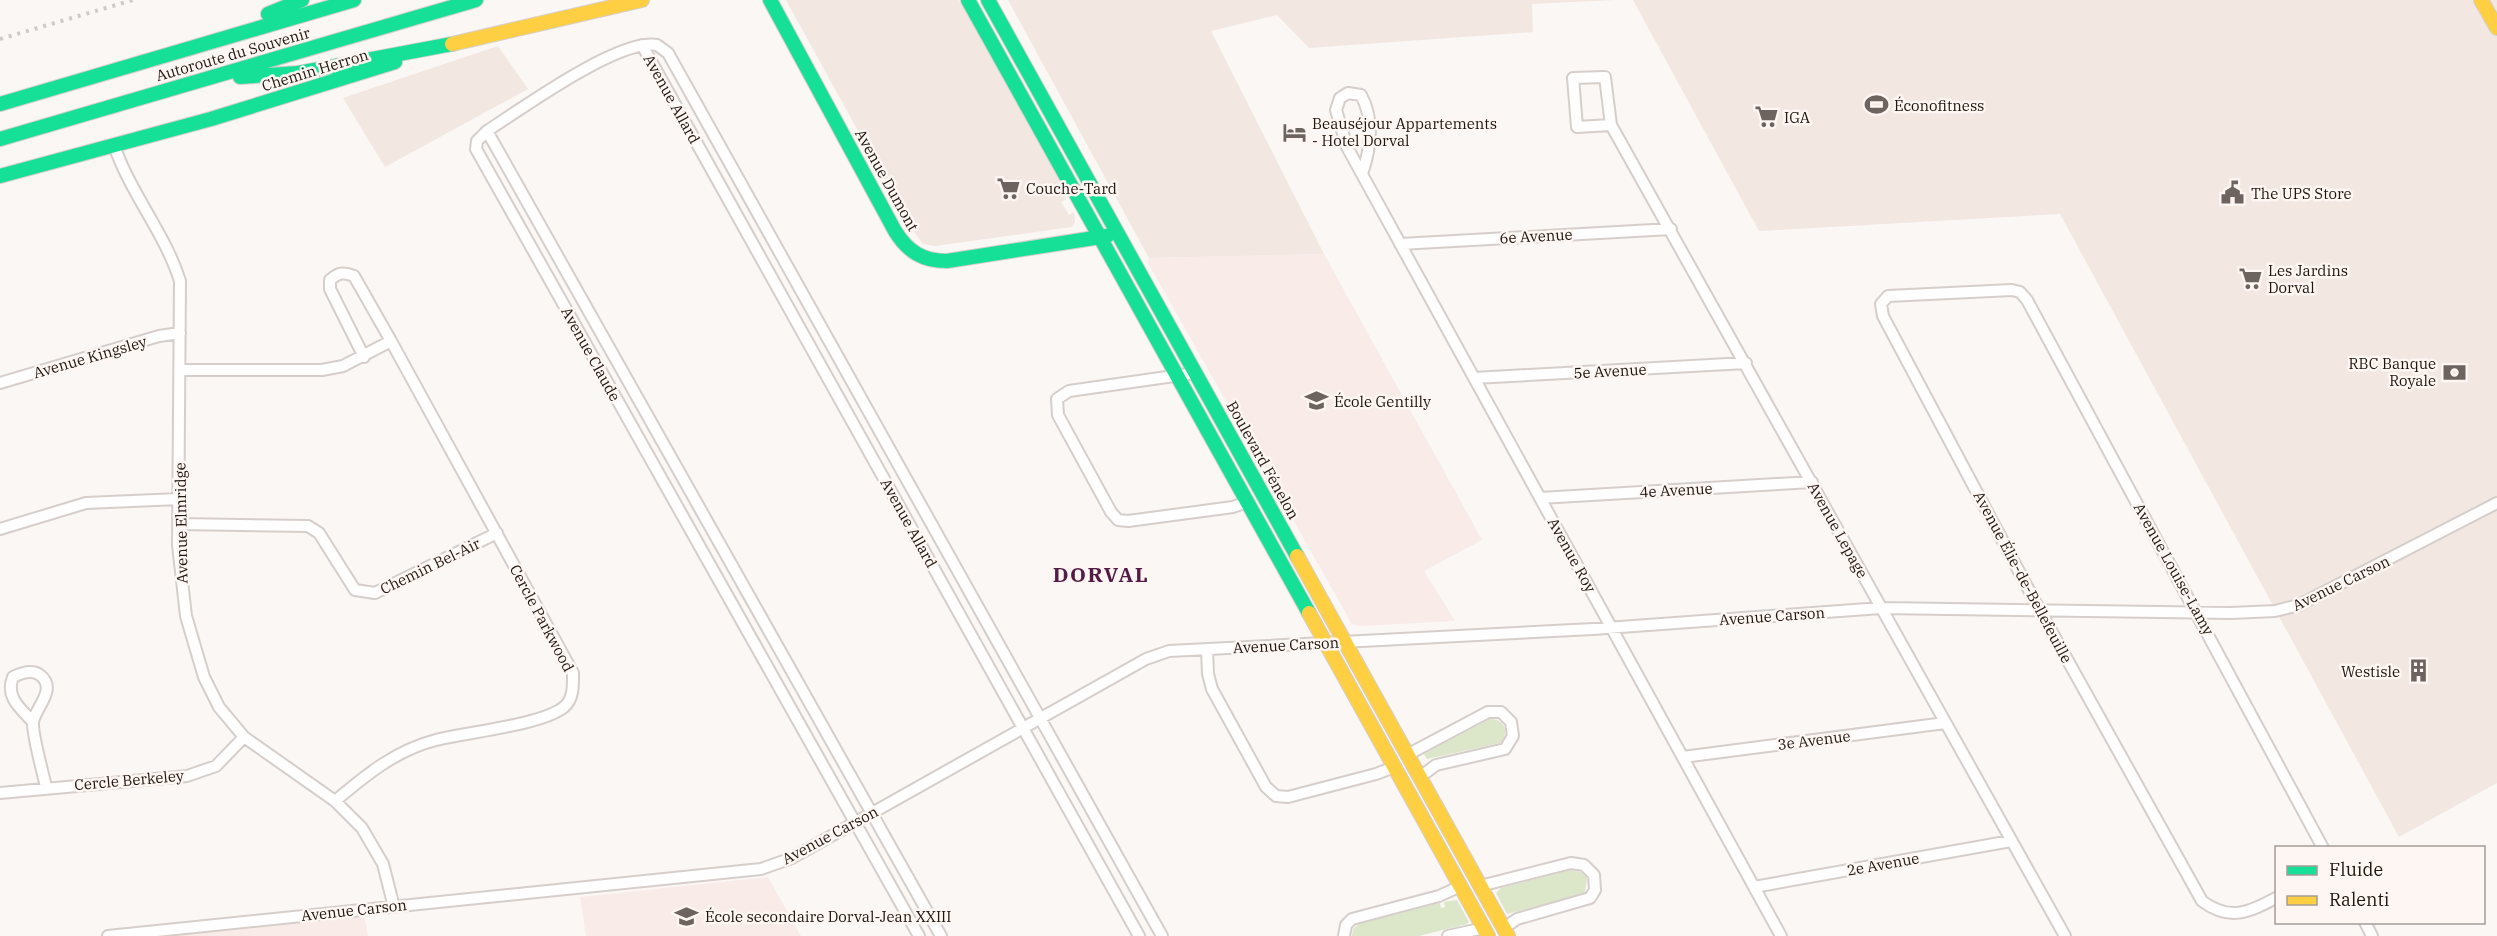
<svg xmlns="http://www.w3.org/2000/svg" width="2497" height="936" font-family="'IBM Plex Serif',serif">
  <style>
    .built { fill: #f2e7e1 }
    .education { fill: #f8ebe8 }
    .green { fill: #dce6c8 }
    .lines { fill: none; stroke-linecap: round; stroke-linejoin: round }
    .street-casing { stroke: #d6ceca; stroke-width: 14 }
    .fast-casing { stroke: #d6ceca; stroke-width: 16 }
    .slow-casing { stroke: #d6ceca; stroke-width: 16 }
    .street { stroke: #fefefe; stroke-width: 10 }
    .fast { stroke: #16e098; stroke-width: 14 }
    .slow { stroke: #ffcf43; stroke-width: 14 }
    .rail { stroke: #cccbca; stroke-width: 4; stroke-dasharray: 3 6; stroke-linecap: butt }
    .labels { text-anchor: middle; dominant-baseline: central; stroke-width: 5; stroke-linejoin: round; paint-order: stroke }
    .street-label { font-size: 15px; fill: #21150f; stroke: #fdf6f2 }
    .poi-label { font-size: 15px; fill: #21150f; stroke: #fdf6f2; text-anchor: start }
    .district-label { font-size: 21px; font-weight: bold; letter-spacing: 1.5px; fill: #531b45; stroke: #fdf6f2 }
  </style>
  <rect width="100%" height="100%" fill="#faf7f5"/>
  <path class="built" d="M 786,0 L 959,0 L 1064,188 L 1062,190 L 1066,199 L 1061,202 L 1069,215 L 1074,212 L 1075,222 L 1072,227 L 935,246 L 923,244 L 912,229 Z
    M 1008,0 L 1615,0 L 1532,4 L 1533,32 L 1309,48 L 1277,15 L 1211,31 L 1324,254 L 1149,258 Z
    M 1633,0 L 2497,0 L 2497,783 L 2399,837 L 2060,214 L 1759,231 Z
    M 498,46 L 528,89 L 385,167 L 343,98 Z"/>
  <path class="education" d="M 1324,254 L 1482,540 L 1424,571 L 1455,621 L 1360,626 L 1352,624 L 1148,263 L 1149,258 Z
    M 768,877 L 801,936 L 586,936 L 580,897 Z
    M 364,915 L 368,936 L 157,936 Z"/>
  <path class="green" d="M 1490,719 C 1505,719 1510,733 1500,743 L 1427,759 L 1424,754 Z
    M 1571,870 L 1581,872 L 1587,878 L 1585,892 L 1578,896 L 1507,914 L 1496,893 L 1501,888 Z
    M 1457,900 L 1469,922 L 1467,924 L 1419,936 L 1352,936 L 1353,929 L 1359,924 L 1440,903 L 1441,908 L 1445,907 L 1444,902 Z"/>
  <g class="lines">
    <defs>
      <path id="street" d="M 642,45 L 1139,936
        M 1611,125 L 1577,127 L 1573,78 L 1605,77 L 1611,125 L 2065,936
        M 487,131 L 941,936
        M 114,145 C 130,193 165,233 180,281 L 178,545 L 186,616 L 204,677 L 219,707 L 244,737 L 335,801 L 362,828 L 383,864 L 394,907
        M 1362,174 C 1371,148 1374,119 1361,95 L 1348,93 L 1340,98 L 1336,110 L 1347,147 L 1781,936
        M 1400,244 L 1671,229
        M 364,357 L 330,289 L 330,280 C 339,272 344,272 354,276 L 391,341
        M 181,370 L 322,370 L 343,366 L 391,341 L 573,673 C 573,684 574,699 564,707 C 542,725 467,732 436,740 C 396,750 366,775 335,801
        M 1195,373 L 1069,391 L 1057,399 L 1058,415 L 1111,512 L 1118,520 L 1128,521 L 1233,507 L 1247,502
        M 1474,378 L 1746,363
        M 0,383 L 159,336 L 180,333
        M 1540,498 L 1812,482
        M 179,524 L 308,526 L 319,533 L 355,590 L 375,593 L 497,533
        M 0,529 L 86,503 L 179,499
        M 1207,649 L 1208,674 L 1212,689 L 1266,787 L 1276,796 L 1288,797 L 1376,774 L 1394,767
        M 33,722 C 20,708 5,697 13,677 C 21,673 32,669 40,675 C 58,689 35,708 33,722 C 32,734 43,773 46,787
        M 1407,755 L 1488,712 L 1501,712 L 1511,722 L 1513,736 L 1505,749 L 1436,765 L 1420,777
        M 1683,757 L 1945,723
        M 0,793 L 187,776 L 216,766 L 244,737
        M 1480,886 L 1571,863 L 1584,865 L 1594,875 L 1595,890 L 1590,898 L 1517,919 L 1504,928
        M 1754,887 L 2011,841
        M 2276,898 C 2249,912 2230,922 2202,901 L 2039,609 L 1883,316 L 1881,304 L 1888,296 L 2012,290 L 2020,292 L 2027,300 L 2323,848
        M 2365,922 L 2372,936
        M 108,936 L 761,869 L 792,858 L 1146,659 L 1169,651 L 1593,629 L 1881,608 L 2231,613 L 2275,611 L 2299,605 L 2497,503
        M 919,936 L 476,149 L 477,141 L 487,131 C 521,109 619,38 657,45 L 668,53 L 1162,936
        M 1344,936 L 1346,925 L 1352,919 L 1439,896 L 1461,886
        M 1448,936 L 1484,928"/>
      <path id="fast" d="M 770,0 L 895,231 C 908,252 923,261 947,261 L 1107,236
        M 968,0 L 1309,613
        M 988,0 L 1297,556
        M 268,14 L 302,0
        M 240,77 L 298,73 L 452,44
        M 0,104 L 354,0
        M 0,139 L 476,0
        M 0,176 L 211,119 L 395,62"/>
      <path id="slow" d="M 2481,0 L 2497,28
        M 452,44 L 642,0
        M 1297,556 L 1508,936
        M 1309,613 L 1488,936"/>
    </defs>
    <use href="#street" class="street-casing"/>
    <use href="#fast" class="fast-casing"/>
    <use href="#slow" class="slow-casing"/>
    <use href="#street" class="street"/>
    <use href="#fast" class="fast"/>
    <use href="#slow" class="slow"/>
    <path class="rail" d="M 0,39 L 133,0"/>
  </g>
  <defs>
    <symbol id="stadium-bare" viewBox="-9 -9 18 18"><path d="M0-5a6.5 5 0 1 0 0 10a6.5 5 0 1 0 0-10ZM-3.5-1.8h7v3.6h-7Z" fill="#6d6460" stroke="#fdf6f2" stroke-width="2.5" paint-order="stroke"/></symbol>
    <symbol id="supermarket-bare" viewBox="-9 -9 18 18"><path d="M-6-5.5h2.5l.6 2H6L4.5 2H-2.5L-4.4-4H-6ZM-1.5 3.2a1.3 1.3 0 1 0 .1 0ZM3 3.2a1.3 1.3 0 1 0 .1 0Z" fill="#6d6460" stroke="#fdf6f2" stroke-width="2.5" paint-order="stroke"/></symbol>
    <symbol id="hotel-bare" viewBox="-9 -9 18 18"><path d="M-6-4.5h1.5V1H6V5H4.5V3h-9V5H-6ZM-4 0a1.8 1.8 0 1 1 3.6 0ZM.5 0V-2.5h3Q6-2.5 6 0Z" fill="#6d6460" stroke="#fdf6f2" stroke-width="2.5" paint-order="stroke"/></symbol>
    <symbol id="civic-bare" viewBox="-9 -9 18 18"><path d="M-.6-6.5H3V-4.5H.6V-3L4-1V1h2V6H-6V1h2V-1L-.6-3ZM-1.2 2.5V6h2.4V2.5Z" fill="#6d6460" stroke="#fdf6f2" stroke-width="2.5" paint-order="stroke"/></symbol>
    <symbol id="bank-bare" viewBox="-9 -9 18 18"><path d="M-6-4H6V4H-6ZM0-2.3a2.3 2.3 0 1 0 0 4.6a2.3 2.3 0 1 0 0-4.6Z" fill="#6d6460" stroke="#fdf6f2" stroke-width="2.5" paint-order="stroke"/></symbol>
    <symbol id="school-bare" viewBox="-9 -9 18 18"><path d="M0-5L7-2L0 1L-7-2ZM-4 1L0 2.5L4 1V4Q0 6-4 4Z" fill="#6d6460" stroke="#fdf6f2" stroke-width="2.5" paint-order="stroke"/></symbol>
    <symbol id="building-bare" viewBox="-9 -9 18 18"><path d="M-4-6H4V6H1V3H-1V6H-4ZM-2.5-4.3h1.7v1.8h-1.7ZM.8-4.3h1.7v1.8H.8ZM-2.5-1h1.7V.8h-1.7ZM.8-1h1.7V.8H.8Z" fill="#6d6460" stroke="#fdf6f2" stroke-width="2.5" paint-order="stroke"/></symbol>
  </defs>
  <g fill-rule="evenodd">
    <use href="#stadium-bare" x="1860" y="88" width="33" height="33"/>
    <use href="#supermarket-bare" x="1750" y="100" width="33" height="33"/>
    <use href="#hotel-bare" x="1278" y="116" width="33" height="33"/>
    <use href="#supermarket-bare" x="992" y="172" width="33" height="33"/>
    <use href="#civic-bare" x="2216" y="176" width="33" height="33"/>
    <use href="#supermarket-bare" x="2234" y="262" width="33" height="33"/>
    <use href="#bank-bare" x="2438" y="356" width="33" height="33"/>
    <use href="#school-bare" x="1300" y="384" width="33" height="33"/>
    <use href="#building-bare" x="2402" y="654" width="33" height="33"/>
    <use href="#school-bare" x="670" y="900" width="33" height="33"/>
  </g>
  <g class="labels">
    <g class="street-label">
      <text transform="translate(233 54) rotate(-16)">Autoroute du Souvenir</text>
      <text transform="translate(315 70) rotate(-17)">Chemin Herron</text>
      <text transform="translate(672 99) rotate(61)">Avenue Allard</text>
      <text transform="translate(887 180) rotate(61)">Avenue Dumont</text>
      <text transform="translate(1536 236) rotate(-3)">6e Avenue</text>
      <text transform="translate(591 354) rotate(61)">Avenue Claude</text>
      <text transform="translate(90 357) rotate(-16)">Avenue Kingsley</text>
      <text transform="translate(1610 371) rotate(-3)">5e Avenue</text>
      <text transform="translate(1263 460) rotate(61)">Boulevard Fénelon</text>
      <text transform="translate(1676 490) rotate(-3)">4e Avenue</text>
      <text transform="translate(181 523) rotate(-91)">Avenue Elmridge</text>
      <text transform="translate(909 523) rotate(61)">Avenue Allard</text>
      <text transform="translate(1838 530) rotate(61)">Avenue Lepage</text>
      <text transform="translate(1572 555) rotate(61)">Avenue Roy</text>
      <text transform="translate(430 566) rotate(-26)">Chemin Bel-Air</text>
      <text transform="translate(2174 569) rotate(61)">Avenue Louise-Lamy</text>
      <text transform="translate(2023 577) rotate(62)">Avenue Élie-de-Bellefeuille</text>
      <text transform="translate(2341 583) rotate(-26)">Avenue Carson</text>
      <text transform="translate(1772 616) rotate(-4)">Avenue Carson</text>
      <text transform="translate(542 618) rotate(62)">Cercle Parkwood</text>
      <text transform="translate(1286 645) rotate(-3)">Avenue Carson</text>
      <text transform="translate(1814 740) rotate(-7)">3e Avenue</text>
      <text transform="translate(129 780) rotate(-5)">Cercle Berkeley</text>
      <text transform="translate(830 835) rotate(-28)">Avenue Carson</text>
      <text transform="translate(1883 864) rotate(-10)">2e Avenue</text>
      <text transform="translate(354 910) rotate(-6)">Avenue Carson</text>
    </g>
    <g class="poi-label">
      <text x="1894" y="105">Éconofitness</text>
      <text x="1784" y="117">IGA</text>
      <text x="1312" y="123">Beauséjour Appartements<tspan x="1312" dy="17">- Hotel Dorval</tspan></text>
      <text x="1026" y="188">Couche-Tard</text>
      <text x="2251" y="193">The UPS Store</text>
      <text x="2268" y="270">Les Jardins<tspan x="2268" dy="17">Dorval</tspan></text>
      <text x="2436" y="363" text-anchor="end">RBC Banque<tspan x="2436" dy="17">Royale</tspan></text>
      <text x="1334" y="401">École Gentilly</text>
      <text x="2400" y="671" text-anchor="end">Westisle</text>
      <text x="705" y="916">École secondaire Dorval-Jean XXIII</text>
    </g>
    <g class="district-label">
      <text x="1101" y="574">DORVAL</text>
    </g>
  </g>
  <rect x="2275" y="846" width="210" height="78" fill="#fdf6f2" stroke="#a59c97" stroke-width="1.5"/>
  <rect x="2287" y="866" width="30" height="9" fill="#16e098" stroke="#a59c97" stroke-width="1.5"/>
  <text x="2329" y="876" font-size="18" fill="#21150f">Fluide</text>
  <rect x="2287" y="896" width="30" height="9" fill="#ffcf43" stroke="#a59c97" stroke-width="1.5"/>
  <text x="2329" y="906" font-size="18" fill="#21150f">Ralenti</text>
</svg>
